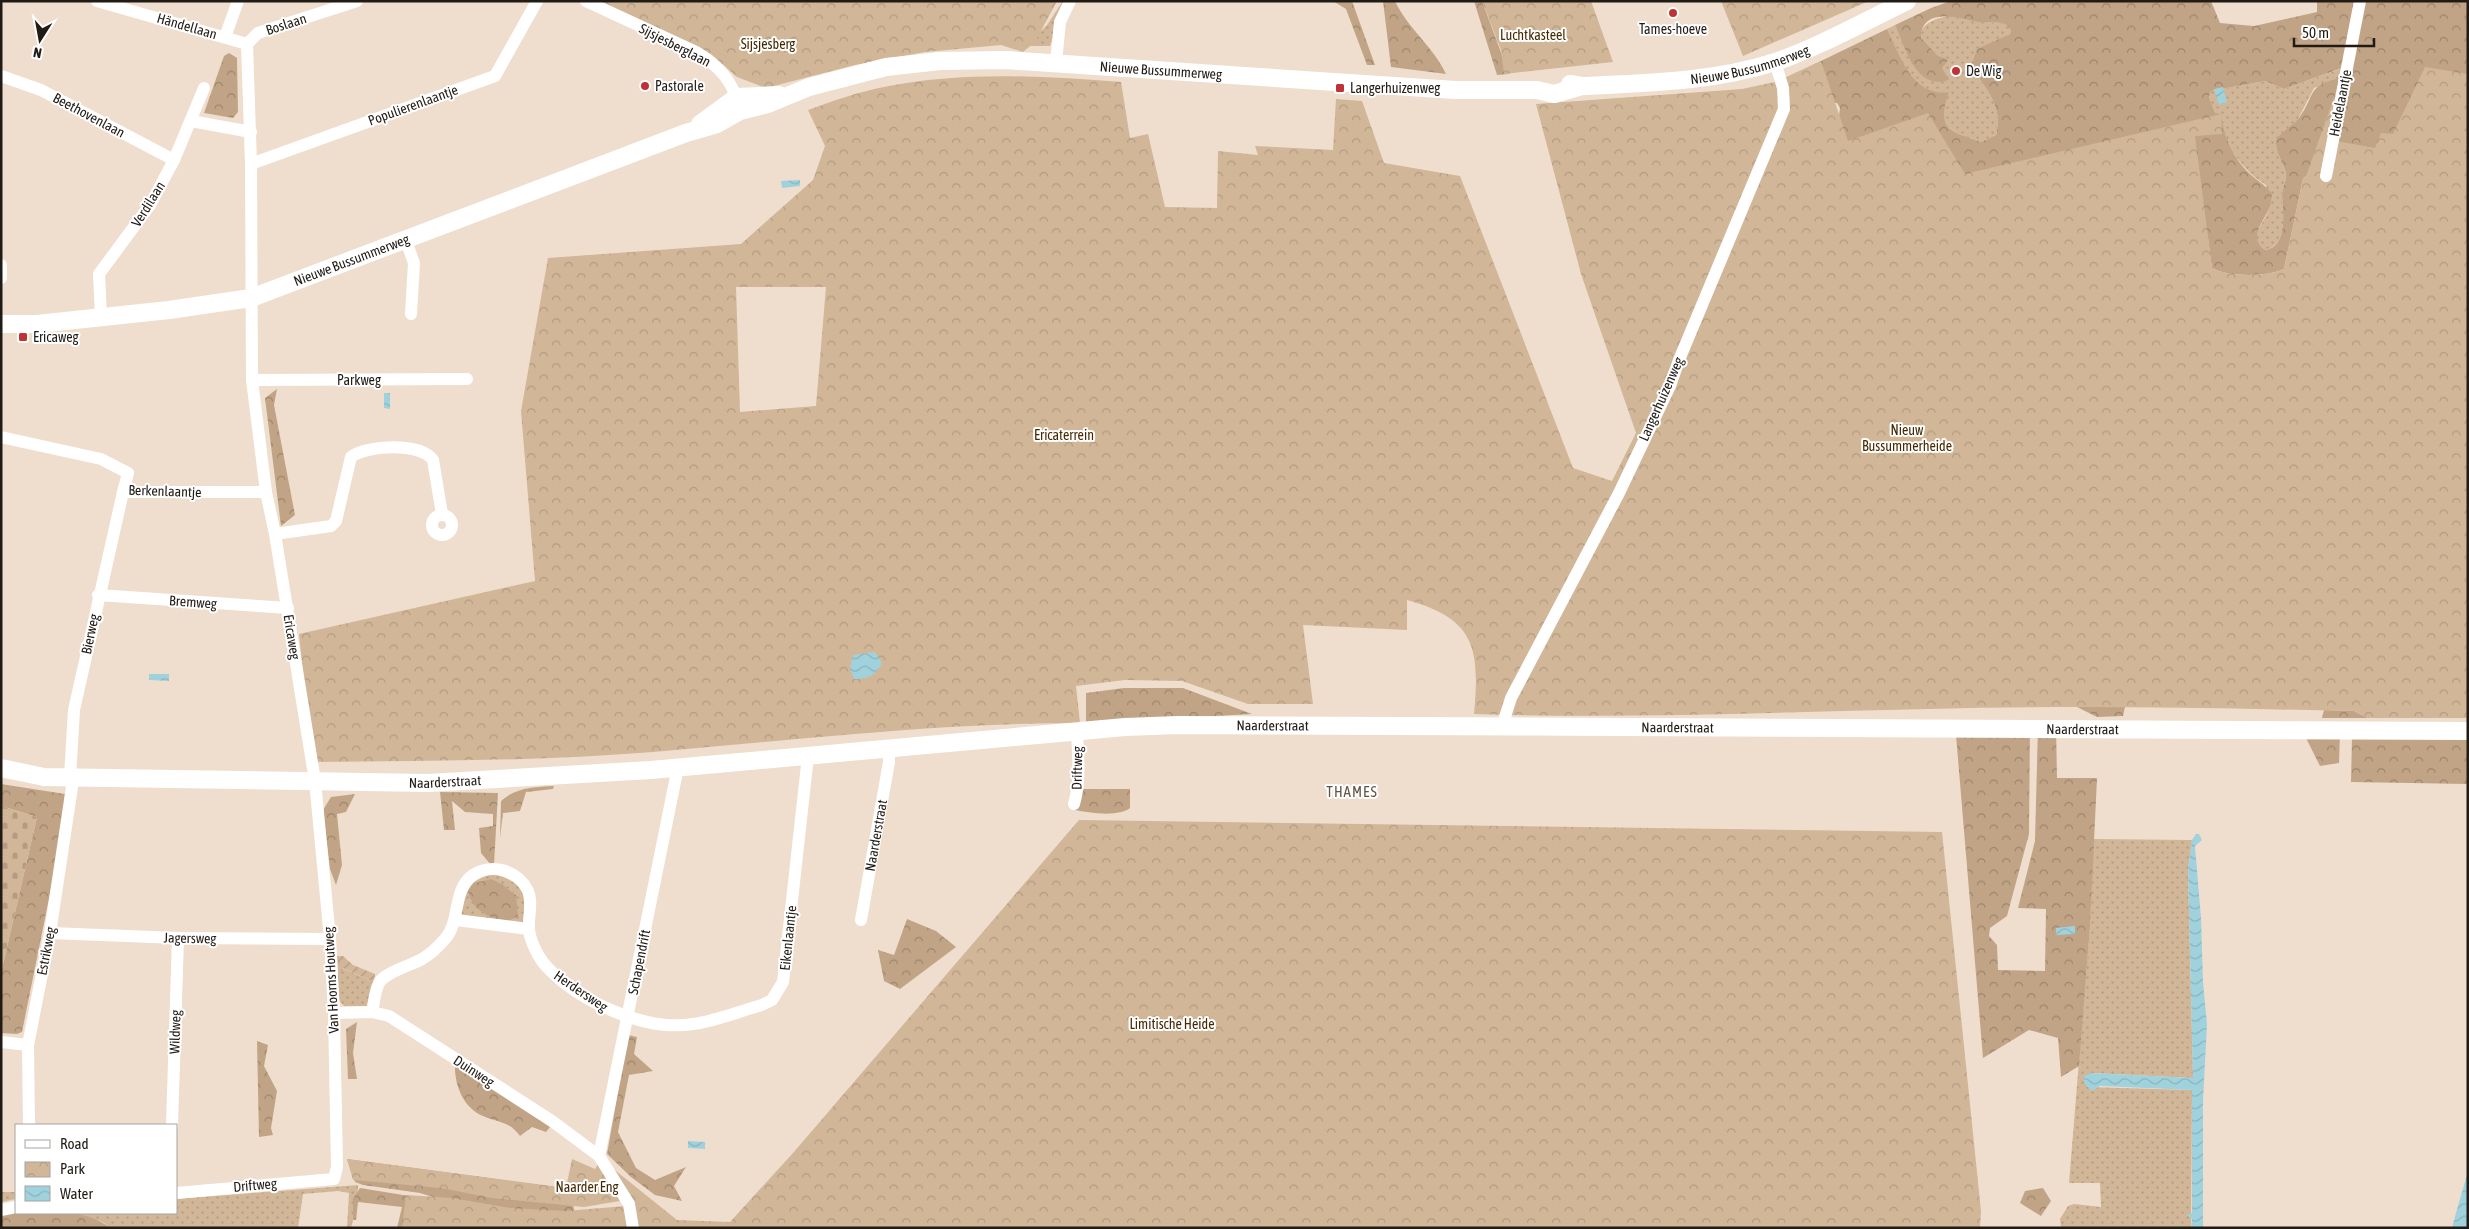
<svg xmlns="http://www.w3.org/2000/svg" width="2469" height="1229" font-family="'Asap Condensed',sans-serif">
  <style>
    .grass { fill: url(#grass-dots) }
    .forest { fill: url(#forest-crowns); fill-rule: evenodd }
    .cemetery { fill: url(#cemetery-stones) }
    .park { fill: url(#park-crowns); fill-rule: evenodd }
    .garden { fill: url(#garden-furrows) }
    .water { fill: url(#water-waves) }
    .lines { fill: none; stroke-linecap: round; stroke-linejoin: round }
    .street { stroke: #fff; stroke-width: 12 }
    .secondary { stroke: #fff; stroke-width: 18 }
    .poi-dot { fill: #c13236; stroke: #fff; stroke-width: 2 }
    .labels { text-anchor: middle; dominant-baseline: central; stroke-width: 4; stroke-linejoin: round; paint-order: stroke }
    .street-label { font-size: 14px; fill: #211b15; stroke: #fff }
    .poi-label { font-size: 14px; fill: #211b15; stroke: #fff; text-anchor: start }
    .park-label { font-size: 14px; fill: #462900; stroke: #fff }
    .neighbourhood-label { font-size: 15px; letter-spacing: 1px; fill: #625446; stroke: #fff }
  </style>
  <defs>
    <pattern id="grass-dots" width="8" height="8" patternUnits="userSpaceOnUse" patternTransform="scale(1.25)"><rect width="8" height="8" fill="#d1b698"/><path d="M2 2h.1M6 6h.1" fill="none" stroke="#b39c82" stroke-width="1.8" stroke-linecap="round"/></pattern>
    <pattern id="forest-crowns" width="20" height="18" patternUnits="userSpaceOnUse" patternTransform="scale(1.25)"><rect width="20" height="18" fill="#c1a485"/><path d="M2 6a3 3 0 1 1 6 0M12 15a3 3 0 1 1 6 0" fill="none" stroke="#9c856c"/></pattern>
    <pattern id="cemetery-stones" width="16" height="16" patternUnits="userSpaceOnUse" patternTransform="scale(1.25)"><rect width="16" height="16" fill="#d1b698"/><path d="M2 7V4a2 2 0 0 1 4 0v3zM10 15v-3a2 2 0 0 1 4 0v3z" fill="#b39c82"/></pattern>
    <pattern id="park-crowns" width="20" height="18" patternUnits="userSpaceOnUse" patternTransform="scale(1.25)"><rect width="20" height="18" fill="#d1b698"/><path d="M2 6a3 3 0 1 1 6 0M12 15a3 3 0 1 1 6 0" fill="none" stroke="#b39c82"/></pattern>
    <pattern id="garden-furrows" width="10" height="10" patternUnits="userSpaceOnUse" patternTransform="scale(1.25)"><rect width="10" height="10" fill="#d1b698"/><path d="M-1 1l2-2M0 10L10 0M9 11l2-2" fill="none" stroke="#b39c82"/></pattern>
    <pattern id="water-waves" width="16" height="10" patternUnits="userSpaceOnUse" patternTransform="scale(1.25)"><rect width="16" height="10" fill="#a0d2dd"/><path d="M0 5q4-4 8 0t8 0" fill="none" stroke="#8ab4bd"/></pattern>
  </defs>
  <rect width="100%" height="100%" fill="#efdecd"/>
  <path class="grass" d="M 1063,1 L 1065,1 L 1050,46 L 1026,46 L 1047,25 Z
    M 1950,16 L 1963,16 L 1986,23 L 2000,22 L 2008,25 L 2011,30 L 2010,34 L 2000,39 L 1971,67 C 1986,88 2004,108 1996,135 L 1981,142 C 1963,136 1940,132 1943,107 C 1944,102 1947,97 1949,92 C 1941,93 1929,93 1922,88 C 1905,75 1896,48 1887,29 L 1895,25 L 1908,54 L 1942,68 L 1943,58 C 1911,43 1914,21 1950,16 Z
    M 2343,68 L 2341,78 L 2314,88 L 2298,119 L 2276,140 C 2275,153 2283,161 2286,173 C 2287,181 2282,188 2282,196 C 2283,212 2288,244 2266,250 C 2246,239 2264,224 2269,209 C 2271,203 2267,192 2266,185 C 2242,170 2223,144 2221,115 L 2215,113 L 2209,97 L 2211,91 L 2265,81 L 2284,89 Z
    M 2093,839 L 2192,840 L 2188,870 L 2193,1078 L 2092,1073 L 2087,1087 L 2192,1090 L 2191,1228 L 2061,1228 L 2060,1219 L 2068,1206 L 2074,1204 L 2101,1207 L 2100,1183 L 2069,1183 L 2090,927 Z
    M 494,873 C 526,886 527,890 523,924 L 509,921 L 516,895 L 502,884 L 492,879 L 504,921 L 460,915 C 463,887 469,882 494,873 Z
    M 342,968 L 374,982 L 367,1006 L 344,1006 L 338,999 L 338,971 L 341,972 Z
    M 358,1185 L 356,1220 L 353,1220 L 351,1228 L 347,1228 L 349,1193 L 338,1191 L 303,1194 L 298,1228 L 110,1228 L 103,1222 L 73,1213 L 176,1213 L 176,1199 Z
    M 2,1192 L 16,1192 L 16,1199 L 1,1202 Z"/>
  <path class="forest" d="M 1333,1 L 1352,1 L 1375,65 L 1367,65 L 1346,9 Z
    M 1383,1 L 1395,1 C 1408,29 1433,46 1446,74 L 1391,67 Z
    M 1474,1 L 1482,1 L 1509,74 L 1497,75 Z
    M 1951,1 L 2211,1 L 2220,23 L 2254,26 L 2317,12 L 2317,1 L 2468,1 L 2468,156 L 2306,176 L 2303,179 L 2284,269 C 2268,277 2227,277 2212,268 L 2208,239 L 1866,202 L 1838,124 L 1840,108 L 1837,103 L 1828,103 L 1790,76 L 1887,29 C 1901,57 1912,97 1949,92 C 1936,129 1949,131 1981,142 L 1996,135 C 2004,108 1986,88 1971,67 L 1977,49 L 2010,34 L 2011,30 C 2004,18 1991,25 1979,22 C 1960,18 1921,6 1921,38 L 1937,55 L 1948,60 L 1942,68 L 1949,80 C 1916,91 1906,49 1895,25 L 1931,8 ZM 2342,68 L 2341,78 C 2306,85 2316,95 2299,118 C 2292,126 2282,131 2276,140 C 2275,153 2283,161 2286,173 C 2287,181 2282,188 2282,196 C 2283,212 2288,245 2266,250 C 2248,240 2262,223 2269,209 C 2271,205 2271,199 2272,194 C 2265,184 2257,181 2249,173 C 2234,159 2223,135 2221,114 L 2215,113 L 2209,97 L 2211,91 L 2265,81 L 2284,89 Z
    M 229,53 L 237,58 L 238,112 L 233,118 L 204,113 L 224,56 Z
    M 277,389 L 274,405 L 295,515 L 281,526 L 265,398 Z
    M 1124,688 L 1183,688 L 1252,714 L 1086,723 L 1086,693 Z
    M 2129,689 L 2123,716 L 2097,717 L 2063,700 Z
    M 2324,710 L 2354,711 L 2368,718 L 2322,718 Z
    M 1955,723 L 2030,725 L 2029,834 L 2007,916 L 1990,928 L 1989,936 L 1997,945 L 1998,970 L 2045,971 L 2046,909 L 2018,908 L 2035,841 L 2038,726 L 2056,725 L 2057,778 L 2097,778 L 2090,927 L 2079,1066 L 2061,1077 L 2058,1038 L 2029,1030 L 1983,1058 Z
    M 2303,732 L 2340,734 L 2339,763 L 2320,766 Z
    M 2352,736 L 2468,737 L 2468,784 L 2351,782 Z
    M 1,784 L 65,794 L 60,844 L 22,1032 L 17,1034 L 1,1033 L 1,973 L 37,817 L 1,806 Z
    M 554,786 L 553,789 L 526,792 L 520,811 L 503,813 L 500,838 L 501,801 C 517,787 534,787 554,786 Z
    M 1082,789 L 1130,789 L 1130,808 C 1120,817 1088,813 1075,810 Z
    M 440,792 L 498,793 L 494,865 L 491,865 L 481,853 L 479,828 L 493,826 L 493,814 L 465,812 L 452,801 L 455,830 L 444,830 Z
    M 355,794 L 346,812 L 337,814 L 342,865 L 336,885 L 330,869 L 323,810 L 331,797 Z
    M 492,879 L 502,884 L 516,895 L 518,916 L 509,921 C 490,920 472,910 468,891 L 474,883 Z
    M 907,919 L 936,931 L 956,947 L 900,989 L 884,981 L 878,950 L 894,955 Z
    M 357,1022 L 353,1053 L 357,1079 L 348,1079 L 346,1029 Z
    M 628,1035 L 637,1037 L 634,1054 L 653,1071 L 629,1075 L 618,1132 L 636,1168 L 655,1180 L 686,1167 L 674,1186 L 682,1201 L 655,1195 L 631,1177 L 607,1154 Z
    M 257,1041 L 268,1045 L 264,1066 L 277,1091 L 271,1128 L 273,1135 L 259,1137 Z
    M 455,1064 L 550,1127 L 546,1132 L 532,1127 L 520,1136 C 509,1121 499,1123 483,1116 C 463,1108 454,1084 455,1064 Z
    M 347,1159 L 570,1189 L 576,1219 L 449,1202 L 420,1193 L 363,1185 L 355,1182 Z
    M 360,1188 L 434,1200 L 490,1228 L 397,1228 L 402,1207 L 358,1202 L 356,1220 L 353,1219 L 353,1199 Z
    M 2043,1188 L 2051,1201 L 2041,1216 L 2020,1203 L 2025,1191 Z
    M 1,1213 C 33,1212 85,1206 110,1228 L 1,1228 Z"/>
  <path class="cemetery" d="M 1,806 L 37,817 L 1,973 Z"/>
  <path class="park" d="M 598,1 L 1057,1 L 1035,42 L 1023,52 L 1001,45 L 925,52 L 855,65 L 766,88 L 737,77 L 711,54 Z
    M 1482,1 L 1591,1 L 1613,62 L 1504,74 L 1501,50 Z
    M 1721,1 L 1869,1 L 1743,56 Z
    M 1821,61 L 1848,141 L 1928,113 L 1965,174 L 2221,114 L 2222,134 L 2195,136 L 2212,268 C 2227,277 2269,277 2284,269 L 2303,179 L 2306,176 L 2341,78 L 2336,141 L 2375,148 L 2381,133 L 2393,134 L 2425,67 L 2468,74 L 2468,718 L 2368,718 L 2354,711 C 2212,708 2071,705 1929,709 C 1777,712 1626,719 1474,714 C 1480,649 1476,619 1407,600 L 1407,630 L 1303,625 L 1313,704 L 1248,704 L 1182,681 L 1125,680 L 1076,686 L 1080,723 C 938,723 795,740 653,752 C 540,761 427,761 314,762 L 312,760 L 299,634 L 535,581 L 521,411 L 548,258 L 741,244 L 813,180 L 825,146 L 808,110 C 833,101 858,92 884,87 C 962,71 1043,76 1121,82 L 1130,138 L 1148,134 L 1165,207 L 1217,208 L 1218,151 L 1258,155 L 1255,146 L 1333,150 L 1336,99 L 1362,101 L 1384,163 L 1460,176 L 1573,468 L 1612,481 L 1636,433 L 1581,274 L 1536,104 L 1742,89 L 1775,82 ZM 736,287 L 826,287 L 816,406 L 740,412 Z
    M 1079,820 L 1942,832 L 1981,1211 L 1980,1228 L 402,1228 L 406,1195 L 452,1198 L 510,1208 L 565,1211 L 626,1206 L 611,1167 L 677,1220 L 730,1222 L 793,1153 Z
    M 347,1159 L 566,1188 L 572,1159 L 595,1169 L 599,1163 L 620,1201 L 584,1207 L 492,1198 L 441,1188 L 353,1180 Z"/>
  <path class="garden" d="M 337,956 L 343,956 L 353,965 L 375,974 L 374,982 L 343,968 L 341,972 L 338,971 Z"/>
  <path class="water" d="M 2223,87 L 2227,102 L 2219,105 L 2214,89 Z
    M 800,180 L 800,186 L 782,188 L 781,181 Z
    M 384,393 L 390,393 L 390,409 L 384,408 Z
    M 875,652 L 882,663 C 875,676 868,679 854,679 L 850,669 L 853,655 Z
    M 149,674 L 169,674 L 169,681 L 149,680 Z
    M 2196,834 L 2199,834 L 2202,840 L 2195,846 L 2201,918 L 2203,982 L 2207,1024 L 2203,1101 L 2203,1228 L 2191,1228 L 2192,1219 L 2187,1215 L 2192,1213 L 2192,1090 L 2100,1086 L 2092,1091 C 2087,1086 2083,1085 2084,1076 L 2092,1073 L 2193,1078 L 2188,870 L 2192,840 Z
    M 2075,926 L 2075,934 L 2056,935 L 2056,928 Z
    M 688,1141 L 705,1142 L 705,1149 L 688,1148 Z
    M 2468,1171 L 2468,1228 L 2452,1228 L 2454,1220 Z"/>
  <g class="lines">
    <g class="street">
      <path d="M 97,1 L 247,44"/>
      <path d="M 586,1 L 696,52 C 719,66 732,80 739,106"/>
      <path d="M 225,37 L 238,1"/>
      <path d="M 247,44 L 258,33 L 357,1"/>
      <path d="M 1056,62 L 1060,22 L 1070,1"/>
      <path d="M 1,76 L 41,90 L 174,160"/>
      <path d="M 191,121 L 251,132"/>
      <path d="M 251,164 L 495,76 L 537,1"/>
      <path d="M 2326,176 L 2360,1"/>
      <path d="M 405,238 L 414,263 L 411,314"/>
      <path d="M 1,265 L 1,278"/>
      <path d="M 101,317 L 99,274 L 150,205 L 174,160 L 204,88"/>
      <path d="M 252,380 L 467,379"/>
      <path d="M 1,437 L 101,459 L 128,473 L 123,492 L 266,492"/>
      <circle cx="442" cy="525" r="10"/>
      <path d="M 275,534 L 331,526 L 336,521 L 351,457 C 367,445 420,442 433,460 L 442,514"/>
      <path d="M 98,595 L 288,608"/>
      <path d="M 1504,727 L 1505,717 L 1511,698 L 1619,493 L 1670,386 L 1679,360 L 1784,109 L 1783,88 L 1775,62"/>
      <path d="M 1074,804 C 1081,780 1078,757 1077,732"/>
      <path d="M 456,920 L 529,929"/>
      <path id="s1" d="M 861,920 L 889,762 L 889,748"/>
      <path d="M 50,933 L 178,938 L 330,939"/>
      <path d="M 372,1012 C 374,1003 375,990 379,983 C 385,972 412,965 422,959 C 431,954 438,947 445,939 C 461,921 452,890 473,875 C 492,863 518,870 528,891 C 533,903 528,916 529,929 C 530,941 538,957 546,966 C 578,1001 645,1032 693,1024 C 716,1021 740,1011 762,1005 L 772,1000 L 783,982 L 808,756"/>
      <path d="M 334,1013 L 372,1012 L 389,1016 L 552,1121 L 599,1156 L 629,1204 L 633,1228"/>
      <path d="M 1,1042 L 28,1045"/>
      <path d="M 29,1125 L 28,1045 L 50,933 L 72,787 L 70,777 L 74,710 L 123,492"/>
      <path d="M 172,1125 L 178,938"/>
      <path d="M 599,1156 L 678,767"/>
      <path d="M 176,1193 L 334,1179 L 337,1167 L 334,1013 L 330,939 L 315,781 L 275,534 L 266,492 L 252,380 L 251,164 L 247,44"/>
      <path d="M 1,1210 L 16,1207"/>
    </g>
    <g class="secondary">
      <path id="s2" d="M 1570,84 L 1582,86 C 1646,83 1713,82 1775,62 C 1817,48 1865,21 1907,1"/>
      <path d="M 700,124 L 737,97 L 779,95"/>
      <path id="s3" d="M 1,324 L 37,324 L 169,310 L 251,298 L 686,133 L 717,124 L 740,111 L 768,104 L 809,87 L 886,67 L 940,61 L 1005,60 L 1455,90 L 1537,90 L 1554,94 L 1582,86"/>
      <path id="s4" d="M 1,768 L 44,777 L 428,783 L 651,770 L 1125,727 L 1178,725 L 2468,731"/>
    </g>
  </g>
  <g class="poi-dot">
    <circle cx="1673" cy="13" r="5"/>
    <circle cx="1956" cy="71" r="5"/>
    <circle cx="645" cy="86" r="5"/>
    <rect x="1335" y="83" width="10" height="10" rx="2.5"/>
    <rect x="18" y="332" width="10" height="10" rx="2.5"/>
  </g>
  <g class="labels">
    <g class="street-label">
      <text transform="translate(286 24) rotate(-18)">Boslaan</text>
      <text transform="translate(187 26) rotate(16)">Händellaan</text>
      <text transform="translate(675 45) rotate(27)">Sijsjesberglaan</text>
      <text stroke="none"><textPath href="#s2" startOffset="182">Nieuwe Bussummerweg</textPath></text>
      <text stroke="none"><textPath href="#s3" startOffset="1204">Nieuwe Bussummerweg</textPath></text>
      <text transform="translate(2340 103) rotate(-79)">Heidelaantje</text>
      <text transform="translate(413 105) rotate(-20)">Populierenlaantje</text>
      <text transform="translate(89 115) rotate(28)">Beethovenlaan</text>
      <text transform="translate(148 204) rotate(-58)">Verdilaan</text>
      <text stroke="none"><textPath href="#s3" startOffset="359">Nieuwe Bussummerweg</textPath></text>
      <text x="359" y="380">Parkweg</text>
      <text transform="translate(1661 399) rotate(-66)">Langerhuizenweg</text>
      <text transform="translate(165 491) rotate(2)">Berkenlaantje</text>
      <text transform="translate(193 602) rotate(4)">Bremweg</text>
      <text transform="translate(90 634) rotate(-78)">Bierweg</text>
      <text transform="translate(292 637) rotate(81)">Ericaweg</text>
      <text stroke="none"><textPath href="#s4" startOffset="1275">Naarderstraat</textPath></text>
      <text stroke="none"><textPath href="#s4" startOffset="1680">Naarderstraat</textPath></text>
      <text stroke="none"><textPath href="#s4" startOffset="2085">Naarderstraat</textPath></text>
      <text transform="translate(1077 768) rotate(-89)">Driftweg</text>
      <text stroke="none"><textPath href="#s4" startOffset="445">Naarderstraat</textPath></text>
      <text stroke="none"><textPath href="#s1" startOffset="86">Naarderstraat</textPath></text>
      <text transform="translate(190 938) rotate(1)">Jagersweg</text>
      <text transform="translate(788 938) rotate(-84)">Eikenlaantje</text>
      <text transform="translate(46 951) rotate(-79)">Estrikweg</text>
      <text transform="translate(639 962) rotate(-79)">Schapendrift</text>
      <text transform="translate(331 980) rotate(-93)">Van Hoorns Houtweg</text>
      <text transform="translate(581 991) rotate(34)">Herdersweg</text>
      <text transform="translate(175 1032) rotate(-88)">Wildweg</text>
      <text transform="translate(474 1071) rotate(33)">Duinweg</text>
      <text transform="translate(255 1185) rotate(-5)">Driftweg</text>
    </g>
    <g class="poi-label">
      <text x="1673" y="29" text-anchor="middle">Tames-hoeve</text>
      <text x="1966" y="71">De Wig</text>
      <text x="655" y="86">Pastorale</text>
      <text x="1350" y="88">Langerhuizenweg</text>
      <text x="33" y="337">Ericaweg</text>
    </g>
    <g class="park-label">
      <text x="1533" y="35">Luchtkasteel</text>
      <text x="768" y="44">Sijsjesberg</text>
      <text x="1907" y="430">Nieuw<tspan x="1907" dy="16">Bussummerheide</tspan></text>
      <text x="1064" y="435">Ericaterrein</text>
      <text x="1172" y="1024">Limitische Heide</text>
      <text x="587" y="1187">Naarder Eng</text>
    </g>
    <g class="neighbourhood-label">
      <text x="1352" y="791">THAMES</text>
    </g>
  </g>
  <rect width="2469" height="1229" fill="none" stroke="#211b15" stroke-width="5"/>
  <rect x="15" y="1124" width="162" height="90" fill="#ffffff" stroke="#a6a4a1"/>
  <rect x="25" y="1140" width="25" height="8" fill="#ffffff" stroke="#a6a4a1"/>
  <text x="60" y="1149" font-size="15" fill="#211b15">Road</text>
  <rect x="25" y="1162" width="25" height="15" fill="url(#park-crowns)" stroke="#a6a4a1"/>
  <text x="60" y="1174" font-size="15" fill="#211b15">Park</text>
  <rect x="25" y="1186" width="25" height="15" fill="url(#water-waves)" stroke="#a6a4a1"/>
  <text x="60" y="1199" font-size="15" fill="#211b15">Water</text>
  <g transform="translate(40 40) rotate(191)" stroke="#ffffff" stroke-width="4" paint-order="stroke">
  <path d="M0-4L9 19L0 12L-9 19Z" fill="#211b15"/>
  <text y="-8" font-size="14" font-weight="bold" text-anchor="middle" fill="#211b15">N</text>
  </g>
  <path d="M2294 38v8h80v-8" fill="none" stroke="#211b15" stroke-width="2.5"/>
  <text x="2302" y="38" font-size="15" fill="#211b15" stroke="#ffffff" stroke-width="4" paint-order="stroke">50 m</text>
</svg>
